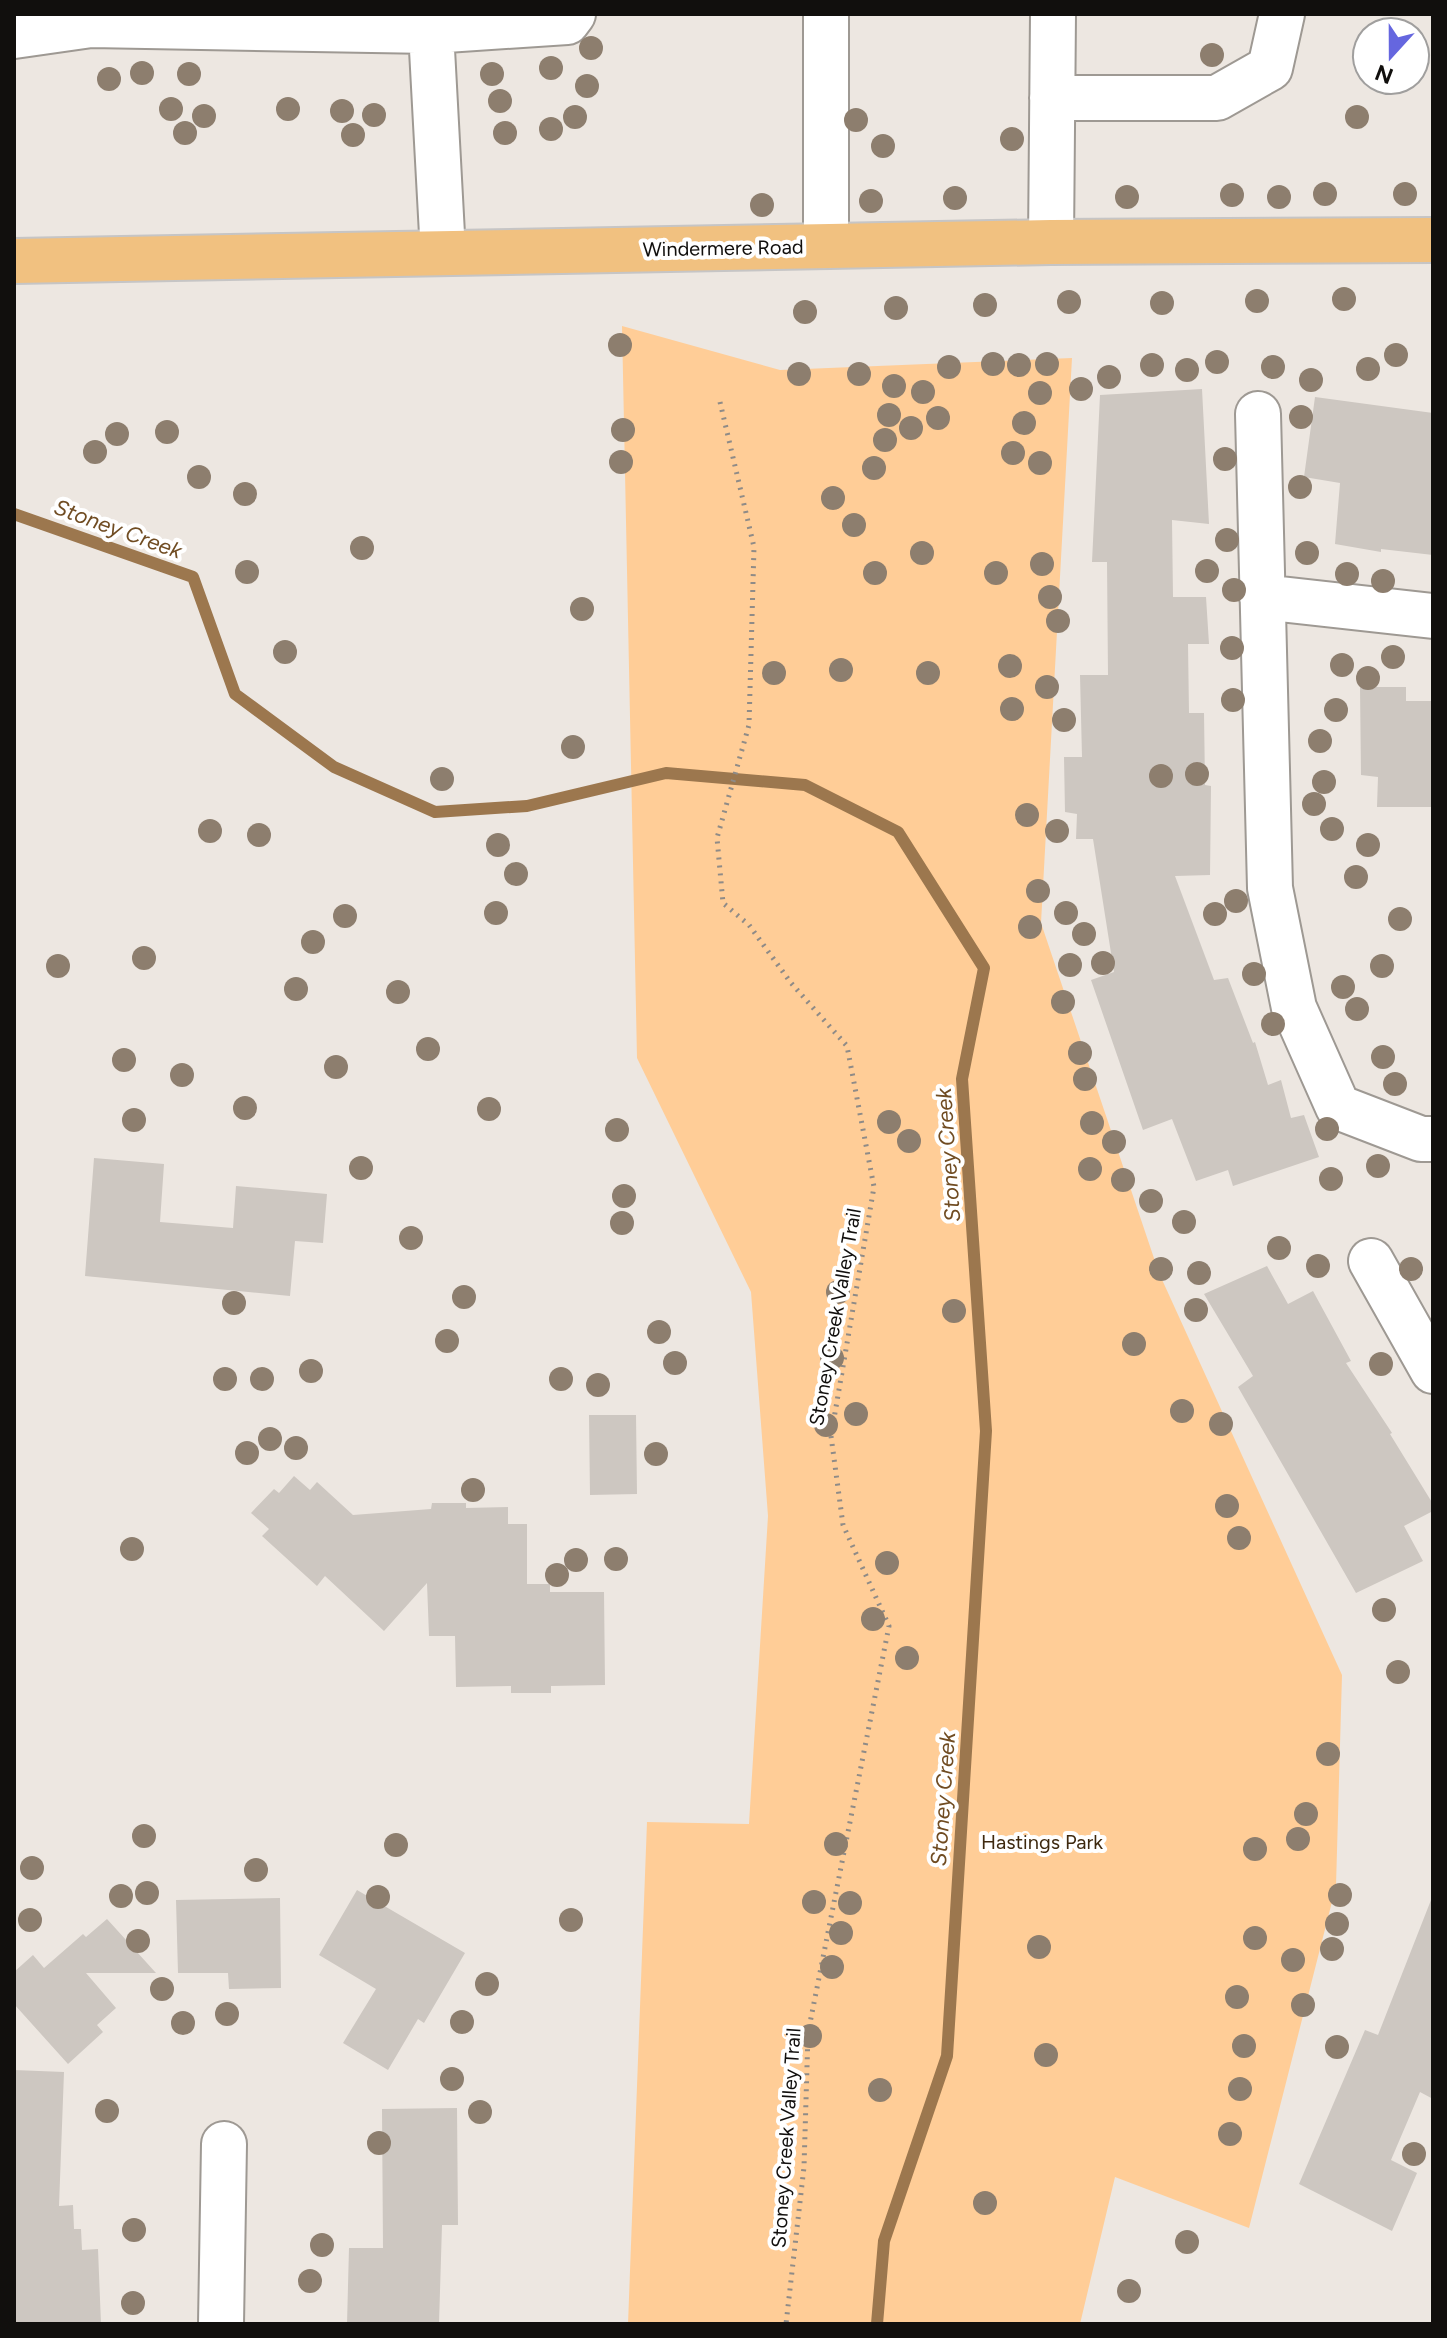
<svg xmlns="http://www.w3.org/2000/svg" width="1447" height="2338" font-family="Figtree,sans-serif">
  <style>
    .green { fill: #ffcd97 }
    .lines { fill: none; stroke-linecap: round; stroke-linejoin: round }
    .stream { stroke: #9c774e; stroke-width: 12 }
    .building { fill: #cdc7c1 }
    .minor-casing { stroke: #9e9993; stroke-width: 48 }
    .major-casing { stroke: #c6c5c5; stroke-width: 48 }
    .path { stroke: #8f8b87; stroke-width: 5; stroke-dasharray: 2 6; stroke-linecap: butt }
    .minor { stroke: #fff; stroke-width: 44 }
    .major { stroke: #f1c180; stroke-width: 44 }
    .tree { fill: #8d7e6e }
    .labels { text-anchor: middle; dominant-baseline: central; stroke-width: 8; stroke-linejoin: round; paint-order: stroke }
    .street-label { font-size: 20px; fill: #110f0d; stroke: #fff }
    .park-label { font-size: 20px; fill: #3e290f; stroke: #fff }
    .water-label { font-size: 22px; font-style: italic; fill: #704c22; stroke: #fff }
  </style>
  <rect width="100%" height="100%" fill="#ede7e1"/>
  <path class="green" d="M 622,326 L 780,370 L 1072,358 L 1041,923 L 1159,1273 L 1342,1675 L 1336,1886 L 1249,2228 L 1115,2177 L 1080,2324 L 628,2324 L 647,1822 L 749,1824 L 768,1516 L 751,1292 L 637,1058 Z"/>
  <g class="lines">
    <path class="stream" d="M 14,514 L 193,577 L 235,694 L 334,767 L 435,812 L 527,806 L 666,773 L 805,785 L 898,832 L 984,968 L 962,1079 L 986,1431 L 947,2056 L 884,2241 L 877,2324"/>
  </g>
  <path class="building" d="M 1202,389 L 1209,524 L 1172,520 L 1173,597 L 1206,597 L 1209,644 L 1188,644 L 1189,713 L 1204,713 L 1205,785 L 1211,786 L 1210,875 L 1175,876 L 1214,980 L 1228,978 L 1253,1043 L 1255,1042 L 1268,1085 L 1281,1080 L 1291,1118 L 1304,1115 L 1319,1157 L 1233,1186 L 1228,1170 L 1196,1181 L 1172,1119 L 1143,1130 L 1091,980 L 1114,972 L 1093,839 L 1076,839 L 1077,814 L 1065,812 L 1064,757 L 1082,757 L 1080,675 L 1108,675 L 1107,562 L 1092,562 L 1100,395 Z
    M 1315,397 L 1433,413 L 1433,555 L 1381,549 L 1381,552 L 1335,544 L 1340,483 L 1304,477 Z
    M 1360,687 L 1406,687 L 1406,701 L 1433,701 L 1433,807 L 1377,807 L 1378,777 L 1361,775 Z
    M 94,1158 L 164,1164 L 160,1222 L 233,1228 L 236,1186 L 327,1194 L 323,1243 L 295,1241 L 290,1296 L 85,1276 Z
    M 1267,1266 L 1288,1304 L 1313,1291 L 1351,1361 L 1346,1363 L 1392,1433 L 1390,1434 L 1433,1504 L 1433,1511 L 1404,1526 L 1423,1561 L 1356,1593 L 1238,1387 L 1253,1376 L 1204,1294 Z
    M 589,1415 L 636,1415 L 637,1494 L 590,1495 Z
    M 294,1476 L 310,1490 L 317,1482 L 353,1515 L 431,1509 L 432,1503 L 466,1503 L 466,1508 L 508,1507 L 508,1524 L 527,1524 L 527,1584 L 550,1584 L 550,1592 L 604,1592 L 605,1685 L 551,1686 L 551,1693 L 511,1693 L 511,1686 L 456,1687 L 455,1636 L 429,1636 L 427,1583 L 384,1631 L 325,1576 L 317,1586 L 262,1536 L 269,1529 L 251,1513 L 274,1489 L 279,1493 Z
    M 357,1890 L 465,1953 L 424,2023 L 418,2019 L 388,2070 L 343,2043 L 376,1989 L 319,1955 Z
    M 280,1898 L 281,1988 L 229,1989 L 228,1973 L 178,1973 L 176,1900 Z
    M 1431,1900 L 1433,1901 L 1433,2099 L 1420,2092 L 1391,2160 L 1417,2173 L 1392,2231 L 1299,2184 L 1365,2030 L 1378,2035 Z
    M 107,1919 L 156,1973 L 86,1973 L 116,2008 L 97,2025 L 103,2032 L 68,2064 L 14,2004 L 14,1972 L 33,1955 L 44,1968 L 83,1934 L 86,1937 Z
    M 14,2070 L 64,2072 L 59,2206 L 73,2205 L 74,2229 L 81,2229 L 82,2250 L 98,2249 L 101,2324 L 14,2324 Z
    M 457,2108 L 458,2225 L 442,2225 L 439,2324 L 347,2324 L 349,2248 L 383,2248 L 382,2109 Z"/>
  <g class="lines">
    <defs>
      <path id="minor" d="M 826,14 L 826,246
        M 431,31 L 443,253
        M 14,36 L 91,25 L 431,31 L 567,22 L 573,14
        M 1052,98 L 1217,98 L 1270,68 L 1282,14
        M 1051,242 L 1053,14
        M 1258,414 L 1270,888 L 1294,1008 L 1338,1107 L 1421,1139 L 1433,1139
        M 1262,597 L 1433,616
        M 1371,1261 L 1433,1371
        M 221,2324 L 224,2144"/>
      <path id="major" d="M 14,261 L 1051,242 L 1433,240"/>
    </defs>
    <use href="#minor" class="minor-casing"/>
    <use href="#major" class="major-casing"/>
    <path class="path" d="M 720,402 L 754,547 L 749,725 L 717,838 L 723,903 L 749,925 L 791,983 L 847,1046 L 874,1187 L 831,1436 L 843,1525 L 889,1626 L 808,2033 L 804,2167 L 786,2324"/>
    <use href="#minor" class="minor"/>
    <use href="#major" class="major"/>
  </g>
  <g class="tree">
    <circle cx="591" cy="48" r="12"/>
    <circle cx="1212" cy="55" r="12"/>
    <circle cx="551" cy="68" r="12"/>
    <circle cx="142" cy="73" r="12"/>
    <circle cx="189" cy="74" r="12"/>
    <circle cx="492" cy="74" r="12"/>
    <circle cx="109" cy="79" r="12"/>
    <circle cx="587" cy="86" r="12"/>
    <circle cx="500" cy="101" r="12"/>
    <circle cx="171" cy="109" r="12"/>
    <circle cx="288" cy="109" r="12"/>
    <circle cx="342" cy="111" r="12"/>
    <circle cx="374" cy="115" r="12"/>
    <circle cx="204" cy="116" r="12"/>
    <circle cx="575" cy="117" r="12"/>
    <circle cx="1357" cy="117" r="12"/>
    <circle cx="856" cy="120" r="12"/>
    <circle cx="551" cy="129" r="12"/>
    <circle cx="185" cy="133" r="12"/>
    <circle cx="505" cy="133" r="12"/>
    <circle cx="353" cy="135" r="12"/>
    <circle cx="1012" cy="139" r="12"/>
    <circle cx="883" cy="146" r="12"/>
    <circle cx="1325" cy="194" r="12"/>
    <circle cx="1405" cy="194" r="12"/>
    <circle cx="1232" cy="195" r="12"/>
    <circle cx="1127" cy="197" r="12"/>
    <circle cx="1279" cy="197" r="12"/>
    <circle cx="955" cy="198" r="12"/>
    <circle cx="871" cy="201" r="12"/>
    <circle cx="762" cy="205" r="12"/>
    <circle cx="1344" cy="299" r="12"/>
    <circle cx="1257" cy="301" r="12"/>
    <circle cx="1069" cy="302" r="12"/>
    <circle cx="1162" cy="303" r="12"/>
    <circle cx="985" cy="305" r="12"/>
    <circle cx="896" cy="308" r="12"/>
    <circle cx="805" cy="312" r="12"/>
    <circle cx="620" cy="345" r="12"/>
    <circle cx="1396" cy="355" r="12"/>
    <circle cx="1217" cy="362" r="12"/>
    <circle cx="993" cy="364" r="12"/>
    <circle cx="1047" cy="364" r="12"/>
    <circle cx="1019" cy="365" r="12"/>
    <circle cx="1152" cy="365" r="12"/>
    <circle cx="949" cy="367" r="12"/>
    <circle cx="1273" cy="367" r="12"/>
    <circle cx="1368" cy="369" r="12"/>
    <circle cx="1187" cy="370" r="12"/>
    <circle cx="799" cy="374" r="12"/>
    <circle cx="859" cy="374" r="12"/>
    <circle cx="1109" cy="377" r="12"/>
    <circle cx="1311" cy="380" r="12"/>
    <circle cx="894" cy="386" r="12"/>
    <circle cx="1081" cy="389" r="12"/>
    <circle cx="923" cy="392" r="12"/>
    <circle cx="1040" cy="393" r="12"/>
    <circle cx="889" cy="415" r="12"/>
    <circle cx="1301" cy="417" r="12"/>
    <circle cx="938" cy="418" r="12"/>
    <circle cx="1024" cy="423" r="12"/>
    <circle cx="911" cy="428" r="12"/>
    <circle cx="623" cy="430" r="12"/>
    <circle cx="167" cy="432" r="12"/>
    <circle cx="117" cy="434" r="12"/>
    <circle cx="885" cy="440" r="12"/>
    <circle cx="95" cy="452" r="12"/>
    <circle cx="1013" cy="453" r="12"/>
    <circle cx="1225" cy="459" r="12"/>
    <circle cx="621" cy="462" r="12"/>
    <circle cx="1040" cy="463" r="12"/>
    <circle cx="874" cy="468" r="12"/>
    <circle cx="199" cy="477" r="12"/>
    <circle cx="1300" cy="487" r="12"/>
    <circle cx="245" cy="494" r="12"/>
    <circle cx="833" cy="498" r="12"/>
    <circle cx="854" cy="525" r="12"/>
    <circle cx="1227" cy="540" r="12"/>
    <circle cx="362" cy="548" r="12"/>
    <circle cx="922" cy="553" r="12"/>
    <circle cx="1307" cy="553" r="12"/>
    <circle cx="1042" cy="564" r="12"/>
    <circle cx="1207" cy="571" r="12"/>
    <circle cx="247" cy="572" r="12"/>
    <circle cx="875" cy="573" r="12"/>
    <circle cx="996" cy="573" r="12"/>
    <circle cx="1347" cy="574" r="12"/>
    <circle cx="1383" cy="581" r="12"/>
    <circle cx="1234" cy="590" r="12"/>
    <circle cx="1050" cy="597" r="12"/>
    <circle cx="582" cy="609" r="12"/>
    <circle cx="1058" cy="621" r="12"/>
    <circle cx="1232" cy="648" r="12"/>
    <circle cx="285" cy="652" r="12"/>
    <circle cx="1393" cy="657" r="12"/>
    <circle cx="1342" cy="665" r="12"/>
    <circle cx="1010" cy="666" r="12"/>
    <circle cx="841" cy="670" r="12"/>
    <circle cx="774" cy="673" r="12"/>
    <circle cx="928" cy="673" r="12"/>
    <circle cx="1368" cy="678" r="12"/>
    <circle cx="1047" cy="687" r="12"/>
    <circle cx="1233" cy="700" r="12"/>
    <circle cx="1012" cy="709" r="12"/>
    <circle cx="1336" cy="710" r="12"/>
    <circle cx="1064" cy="720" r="12"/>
    <circle cx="1320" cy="741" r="12"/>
    <circle cx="573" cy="747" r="12"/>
    <circle cx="1197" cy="774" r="12"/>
    <circle cx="1161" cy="776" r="12"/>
    <circle cx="442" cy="779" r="12"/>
    <circle cx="1324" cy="782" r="12"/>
    <circle cx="1314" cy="804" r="12"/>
    <circle cx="1027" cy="815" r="12"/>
    <circle cx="1332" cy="829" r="12"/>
    <circle cx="210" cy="831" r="12"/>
    <circle cx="1057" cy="831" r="12"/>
    <circle cx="259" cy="835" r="12"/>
    <circle cx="498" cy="845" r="12"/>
    <circle cx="1368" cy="845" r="12"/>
    <circle cx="516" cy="874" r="12"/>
    <circle cx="1356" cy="877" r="12"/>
    <circle cx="1038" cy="891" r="12"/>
    <circle cx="1236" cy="901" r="12"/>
    <circle cx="496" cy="913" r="12"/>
    <circle cx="1066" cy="913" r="12"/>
    <circle cx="1215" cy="914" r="12"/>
    <circle cx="345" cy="916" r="12"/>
    <circle cx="1400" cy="919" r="12"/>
    <circle cx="1030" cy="927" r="12"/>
    <circle cx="1084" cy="934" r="12"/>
    <circle cx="313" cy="942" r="12"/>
    <circle cx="144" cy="958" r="12"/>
    <circle cx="1103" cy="963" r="12"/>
    <circle cx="1070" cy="965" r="12"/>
    <circle cx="58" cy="966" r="12"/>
    <circle cx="1382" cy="966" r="12"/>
    <circle cx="1254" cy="974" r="12"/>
    <circle cx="1343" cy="987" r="12"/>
    <circle cx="296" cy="989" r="12"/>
    <circle cx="398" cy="992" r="12"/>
    <circle cx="1063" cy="1002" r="12"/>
    <circle cx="1357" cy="1009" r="12"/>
    <circle cx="1273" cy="1024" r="12"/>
    <circle cx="428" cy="1049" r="12"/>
    <circle cx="1080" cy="1053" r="12"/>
    <circle cx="1383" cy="1057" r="12"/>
    <circle cx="124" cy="1060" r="12"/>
    <circle cx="336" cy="1067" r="12"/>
    <circle cx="182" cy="1075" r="12"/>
    <circle cx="1085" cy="1079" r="12"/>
    <circle cx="1395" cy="1084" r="12"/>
    <circle cx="245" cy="1108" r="12"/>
    <circle cx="489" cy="1109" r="12"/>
    <circle cx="134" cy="1120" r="12"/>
    <circle cx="889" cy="1122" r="12"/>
    <circle cx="1092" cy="1123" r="12"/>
    <circle cx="1327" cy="1129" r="12"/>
    <circle cx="617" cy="1130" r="12"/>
    <circle cx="909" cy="1141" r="12"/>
    <circle cx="1114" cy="1142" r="12"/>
    <circle cx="1378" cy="1166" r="12"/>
    <circle cx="361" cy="1168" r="12"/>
    <circle cx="1090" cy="1169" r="12"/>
    <circle cx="1331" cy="1179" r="12"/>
    <circle cx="1123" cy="1180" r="12"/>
    <circle cx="624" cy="1196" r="12"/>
    <circle cx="1151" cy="1201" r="12"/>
    <circle cx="1184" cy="1222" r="12"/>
    <circle cx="622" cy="1223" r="12"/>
    <circle cx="411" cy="1238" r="12"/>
    <circle cx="1279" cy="1248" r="12"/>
    <circle cx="1318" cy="1266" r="12"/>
    <circle cx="1161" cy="1269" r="12"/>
    <circle cx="1411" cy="1269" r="12"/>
    <circle cx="1199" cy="1273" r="12"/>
    <circle cx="838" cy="1292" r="12"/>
    <circle cx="464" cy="1297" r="12"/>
    <circle cx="234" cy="1303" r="12"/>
    <circle cx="1196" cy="1310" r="12"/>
    <circle cx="954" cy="1311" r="12"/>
    <circle cx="659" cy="1332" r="12"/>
    <circle cx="447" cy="1341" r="12"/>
    <circle cx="1134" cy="1344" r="12"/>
    <circle cx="832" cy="1358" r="12"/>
    <circle cx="675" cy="1363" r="12"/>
    <circle cx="1381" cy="1364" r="12"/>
    <circle cx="311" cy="1371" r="12"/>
    <circle cx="225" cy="1379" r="12"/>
    <circle cx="262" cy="1379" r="12"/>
    <circle cx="561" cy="1379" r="12"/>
    <circle cx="598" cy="1385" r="12"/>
    <circle cx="1182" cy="1411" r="12"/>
    <circle cx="856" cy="1414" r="12"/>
    <circle cx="1221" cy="1424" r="12"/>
    <circle cx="826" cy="1425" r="12"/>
    <circle cx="270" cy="1439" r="12"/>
    <circle cx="296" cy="1448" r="12"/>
    <circle cx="247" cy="1453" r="12"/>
    <circle cx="656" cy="1454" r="12"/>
    <circle cx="473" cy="1490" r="12"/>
    <circle cx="1227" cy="1506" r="12"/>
    <circle cx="1239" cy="1538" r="12"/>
    <circle cx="132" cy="1549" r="12"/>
    <circle cx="616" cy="1559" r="12"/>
    <circle cx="576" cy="1560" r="12"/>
    <circle cx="887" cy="1563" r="12"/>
    <circle cx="557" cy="1575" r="12"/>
    <circle cx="1384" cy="1610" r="12"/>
    <circle cx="873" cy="1619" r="12"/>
    <circle cx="907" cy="1658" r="12"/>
    <circle cx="1398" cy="1672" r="12"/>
    <circle cx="1328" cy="1754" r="12"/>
    <circle cx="1306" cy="1814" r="12"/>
    <circle cx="144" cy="1836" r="12"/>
    <circle cx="1298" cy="1839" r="12"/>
    <circle cx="836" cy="1844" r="12"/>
    <circle cx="396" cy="1845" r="12"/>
    <circle cx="1255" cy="1849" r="12"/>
    <circle cx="32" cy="1868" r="12"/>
    <circle cx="256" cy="1870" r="12"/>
    <circle cx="147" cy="1893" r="12"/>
    <circle cx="1340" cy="1895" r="12"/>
    <circle cx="121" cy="1896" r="12"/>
    <circle cx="378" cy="1897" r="12"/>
    <circle cx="814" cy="1902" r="12"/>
    <circle cx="850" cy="1903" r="12"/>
    <circle cx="30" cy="1920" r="12"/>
    <circle cx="571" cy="1920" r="12"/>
    <circle cx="1337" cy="1924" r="12"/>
    <circle cx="841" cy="1933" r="12"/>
    <circle cx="1255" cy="1938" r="12"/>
    <circle cx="138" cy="1941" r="12"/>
    <circle cx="1039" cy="1947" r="12"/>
    <circle cx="1332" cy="1949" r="12"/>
    <circle cx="1293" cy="1960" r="12"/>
    <circle cx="832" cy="1967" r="12"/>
    <circle cx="487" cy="1984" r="12"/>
    <circle cx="162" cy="1989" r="12"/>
    <circle cx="1237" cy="1997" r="12"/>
    <circle cx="1303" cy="2005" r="12"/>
    <circle cx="227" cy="2014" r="12"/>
    <circle cx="462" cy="2022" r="12"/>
    <circle cx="183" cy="2023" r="12"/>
    <circle cx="810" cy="2036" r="12"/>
    <circle cx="1244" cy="2046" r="12"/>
    <circle cx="1337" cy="2047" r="12"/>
    <circle cx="1046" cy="2055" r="12"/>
    <circle cx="452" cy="2079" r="12"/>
    <circle cx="1240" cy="2089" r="12"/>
    <circle cx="880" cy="2090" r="12"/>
    <circle cx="107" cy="2111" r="12"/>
    <circle cx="480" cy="2112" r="12"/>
    <circle cx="1230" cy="2134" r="12"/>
    <circle cx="379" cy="2143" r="12"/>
    <circle cx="1414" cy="2154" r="12"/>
    <circle cx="985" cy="2203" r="12"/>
    <circle cx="134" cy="2230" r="12"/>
    <circle cx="1187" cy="2242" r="12"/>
    <circle cx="322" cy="2245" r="12"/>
    <circle cx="310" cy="2281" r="12"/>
    <circle cx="1129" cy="2291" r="12"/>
    <circle cx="133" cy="2303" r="12"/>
  </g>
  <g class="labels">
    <g class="street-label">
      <text transform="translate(723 248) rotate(-1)">Windermere Road</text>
      <text transform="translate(835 1317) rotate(-80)">Stoney Creek Valley Trail</text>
      <text transform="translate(786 2138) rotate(-86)">Stoney Creek Valley Trail</text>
    </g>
    <g class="park-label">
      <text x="1042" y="1842">Hastings Park</text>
    </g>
    <g class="water-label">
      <text transform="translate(118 529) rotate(20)">Stoney Creek</text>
      <text transform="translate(948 1155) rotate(-94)">Stoney Creek</text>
      <text transform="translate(943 1799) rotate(-86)">Stoney Creek</text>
    </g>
  </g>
  <rect width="1447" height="2338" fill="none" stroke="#110f0d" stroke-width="32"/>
  <g transform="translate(1391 56) rotate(201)"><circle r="38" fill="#ffffff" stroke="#a09f9e" stroke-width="2"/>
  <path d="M0-6L14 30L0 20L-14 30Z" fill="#6566df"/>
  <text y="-12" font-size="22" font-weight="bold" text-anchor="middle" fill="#110f0d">N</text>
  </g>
</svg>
